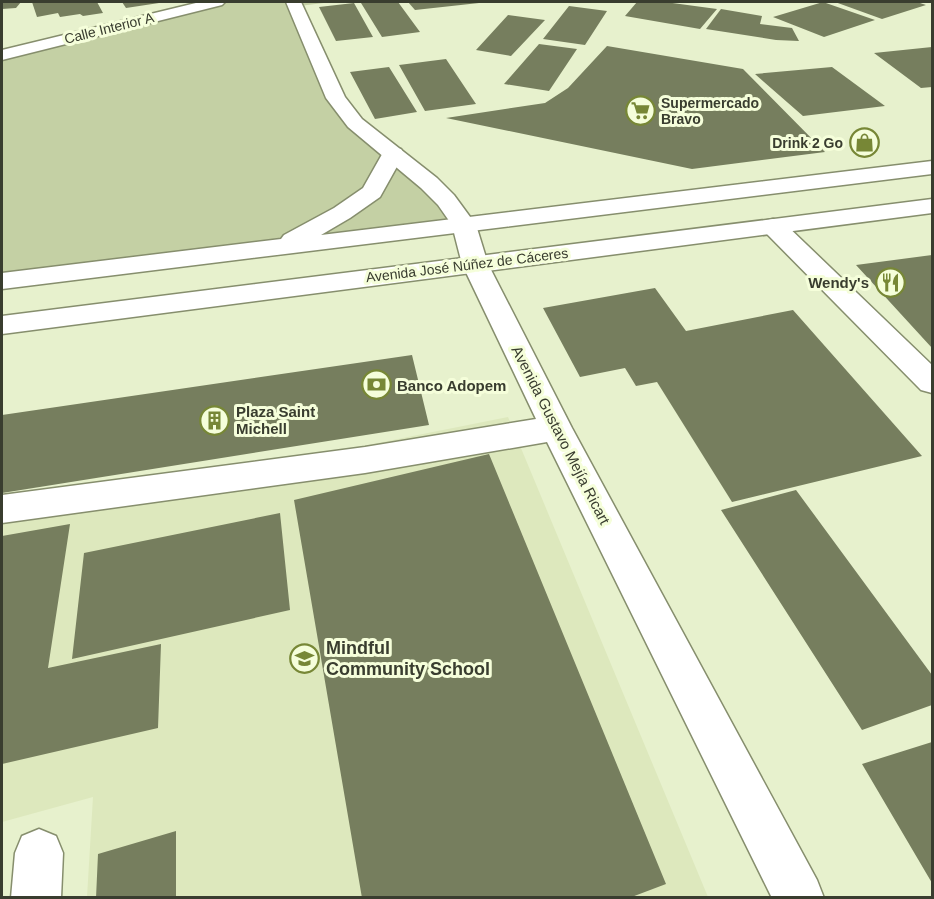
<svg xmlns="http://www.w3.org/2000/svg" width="934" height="899" font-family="Helvetica,sans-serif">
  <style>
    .built { fill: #dde8bd }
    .green { fill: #c4d0a4 }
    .building { fill: #767e5e }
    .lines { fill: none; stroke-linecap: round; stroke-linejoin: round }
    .minor-casing { stroke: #868e6d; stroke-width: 3 }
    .major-casing { stroke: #868e6d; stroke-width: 3 }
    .minor { fill: #fff; fill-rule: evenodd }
    .major { fill: #fff; fill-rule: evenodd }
    .labels { text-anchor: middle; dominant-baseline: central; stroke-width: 6; stroke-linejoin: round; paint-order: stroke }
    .far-street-label { font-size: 14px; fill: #393d2f; stroke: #f5feda }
    .far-poi-label { font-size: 14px; font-weight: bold; fill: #393d2f; stroke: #f5feda; text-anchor: start }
    .poi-label { font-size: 15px; font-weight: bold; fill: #393d2f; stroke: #f5feda; text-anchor: start }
    .street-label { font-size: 15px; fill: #393d2f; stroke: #f5feda }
    .near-poi-label { font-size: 18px; font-weight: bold; fill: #393d2f; stroke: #f5feda; text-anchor: start }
  </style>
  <rect width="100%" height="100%" fill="#e7f1cd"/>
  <path class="built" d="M 508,417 L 708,897 L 87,897 L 93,797 L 2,822 L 2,518 Z"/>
  <path class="green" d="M 225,2 L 332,2 L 299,6 L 336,98 L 460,220 L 373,236 L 2,275 L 2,56 Z"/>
  <path class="building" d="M 2,2 L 21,2 L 16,8 L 2,9 Z
    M 32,2 L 97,2 L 103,13 L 83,16 L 80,14 L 60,17 L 58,13 L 37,17 Z
    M 122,2 L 159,2 L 159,3 L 126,8 Z
    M 374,2 L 398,2 L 420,32 L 382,37 L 361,3 Z
    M 408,2 L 479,2 L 479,3 L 415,10 Z
    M 637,2 L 665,2 L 717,9 L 700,29 L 625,16 Z
    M 823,2 L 875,20 L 824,37 L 773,17 Z
    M 835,2 L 917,2 L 926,5 L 882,19 Z
    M 354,3 L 373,37 L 336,41 L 319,7 Z
    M 569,6 L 607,11 L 585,45 L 543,39 Z
    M 721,9 L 762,16 L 760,24 L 792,28 L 799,41 L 776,40 L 706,29 Z
    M 508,15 L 545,20 L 511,56 L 476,50 Z
    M 539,44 L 577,49 L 549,91 L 504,84 Z
    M 607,46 L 743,69 L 825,152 L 692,169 L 446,118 L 545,103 L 568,88 Z
    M 932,47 L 932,87 L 921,88 L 874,53 Z
    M 446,59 L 476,104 L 425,111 L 399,65 Z
    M 389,67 L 417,112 L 375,119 L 350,72 Z
    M 832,67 L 885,106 L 803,116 L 755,74 Z
    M 932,255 L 932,348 L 856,265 Z
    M 655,288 L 686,331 L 793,310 L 922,456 L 732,502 L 657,382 L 636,386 L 625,368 L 580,377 L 543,308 Z
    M 412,355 L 429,425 L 2,493 L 2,415 Z
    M 489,454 L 666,884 L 629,898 L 362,898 L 294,500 Z
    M 796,490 L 932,675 L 932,705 L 862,730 L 721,510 Z
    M 280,513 L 290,610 L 72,659 L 84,553 Z
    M 70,524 L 48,668 L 161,644 L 158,728 L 2,764 L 2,536 Z
    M 932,742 L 932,883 L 862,764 Z
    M 176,831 L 176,898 L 96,898 L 98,854 Z"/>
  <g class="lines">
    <defs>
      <path id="minor" d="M 200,2 L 225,2 L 222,5 L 2,60 L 2,50 Z
        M 286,2 L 301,2 L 345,97 L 362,119 L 437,178 L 454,195 L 476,225 L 488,264 L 572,428 L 817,880 L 824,898 L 772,898 L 547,442 L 365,473 L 2,523 L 2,495 L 365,447 L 536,419 L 462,264 L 452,225 L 438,205 L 421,188 L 348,127 L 326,98 Z
        M 773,219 L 782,221 L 932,365 L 932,393 L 921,390 L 764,231 L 761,226 L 764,221 Z
        M 39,829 L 56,836 L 63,853 L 61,898 L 11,898 L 15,853 L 22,836 Z"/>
      <path id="major" d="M 393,148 L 401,149 L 404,154 L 380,197 L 350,218 L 321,235 L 932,161 L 932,174 L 2,289 L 2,273 L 281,239 L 284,235 L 334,208 L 363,188 L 385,149 Z
        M 932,199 L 932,213 L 2,334 L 2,316 Z"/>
    </defs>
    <use href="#minor" class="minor-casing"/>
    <use href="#major" class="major-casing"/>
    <use href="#minor" class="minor"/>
    <use href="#major" class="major"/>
  </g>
  <defs>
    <symbol id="supermarket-ring" viewBox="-11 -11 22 22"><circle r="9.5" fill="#f5feda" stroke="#778736" stroke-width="1.5"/><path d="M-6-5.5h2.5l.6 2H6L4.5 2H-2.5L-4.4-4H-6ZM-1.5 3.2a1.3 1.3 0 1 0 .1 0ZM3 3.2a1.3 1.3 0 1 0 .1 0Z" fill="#778736"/></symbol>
    <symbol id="shop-ring" viewBox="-11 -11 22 22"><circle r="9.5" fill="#f5feda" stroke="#778736" stroke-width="1.5"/><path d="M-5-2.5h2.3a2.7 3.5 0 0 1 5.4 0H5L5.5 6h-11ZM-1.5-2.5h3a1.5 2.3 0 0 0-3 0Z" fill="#778736"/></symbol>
    <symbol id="restaurant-ring" viewBox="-11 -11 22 22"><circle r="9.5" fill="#f5feda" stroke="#778736" stroke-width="1.5"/><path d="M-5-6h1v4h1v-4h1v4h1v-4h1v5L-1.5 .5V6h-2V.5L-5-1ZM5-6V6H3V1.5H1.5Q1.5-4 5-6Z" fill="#778736"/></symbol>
    <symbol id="bank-ring" viewBox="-11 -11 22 22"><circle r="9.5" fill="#f5feda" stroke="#778736" stroke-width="1.5"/><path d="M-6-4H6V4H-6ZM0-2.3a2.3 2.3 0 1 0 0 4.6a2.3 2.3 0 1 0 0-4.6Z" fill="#778736"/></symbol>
    <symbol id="building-ring" viewBox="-11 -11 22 22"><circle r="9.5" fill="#f5feda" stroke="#778736" stroke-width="1.5"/><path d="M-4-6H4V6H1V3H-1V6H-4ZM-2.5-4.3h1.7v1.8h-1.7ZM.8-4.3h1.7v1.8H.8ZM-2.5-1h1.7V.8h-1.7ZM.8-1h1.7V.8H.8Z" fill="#778736"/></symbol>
    <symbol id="school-ring" viewBox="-11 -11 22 22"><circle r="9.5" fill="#f5feda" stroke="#778736" stroke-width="1.5"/><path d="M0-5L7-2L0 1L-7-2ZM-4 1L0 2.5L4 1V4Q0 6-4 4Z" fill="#778736"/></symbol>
  </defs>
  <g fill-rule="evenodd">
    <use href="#supermarket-ring" x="624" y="94" width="33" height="33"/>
    <use href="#shop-ring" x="848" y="126" width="33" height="33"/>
    <use href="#restaurant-ring" x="874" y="266" width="33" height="33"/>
    <use href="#bank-ring" x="360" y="368" width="33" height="33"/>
    <use href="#building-ring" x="198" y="404" width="33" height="33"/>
    <use href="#school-ring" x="288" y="642" width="33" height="33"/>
  </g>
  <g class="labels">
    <g class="far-street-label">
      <text transform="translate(109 28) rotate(-14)">Calle Interior A</text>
      <text transform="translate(467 265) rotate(-7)">Avenida José Núñez de Cáceres</text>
    </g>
    <g class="far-poi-label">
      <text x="661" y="103">Supermercado<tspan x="661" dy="16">Bravo</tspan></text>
      <text x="843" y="143" text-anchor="end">Drink 2 Go</text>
    </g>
    <g class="poi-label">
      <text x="869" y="282" text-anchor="end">Wendy's</text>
      <text x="397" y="385">Banco Adopem</text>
      <text x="236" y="411">Plaza Saint<tspan x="236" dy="17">Michell</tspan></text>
    </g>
    <g class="street-label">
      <text transform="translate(561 435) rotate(63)">Avenida Gustavo Mejía Ricart</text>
    </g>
    <g class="near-poi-label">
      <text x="326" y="648">Mindful<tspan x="326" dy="21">Community School</tspan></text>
    </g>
  </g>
  <rect width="934" height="899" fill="none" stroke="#393d2f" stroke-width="6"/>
</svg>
